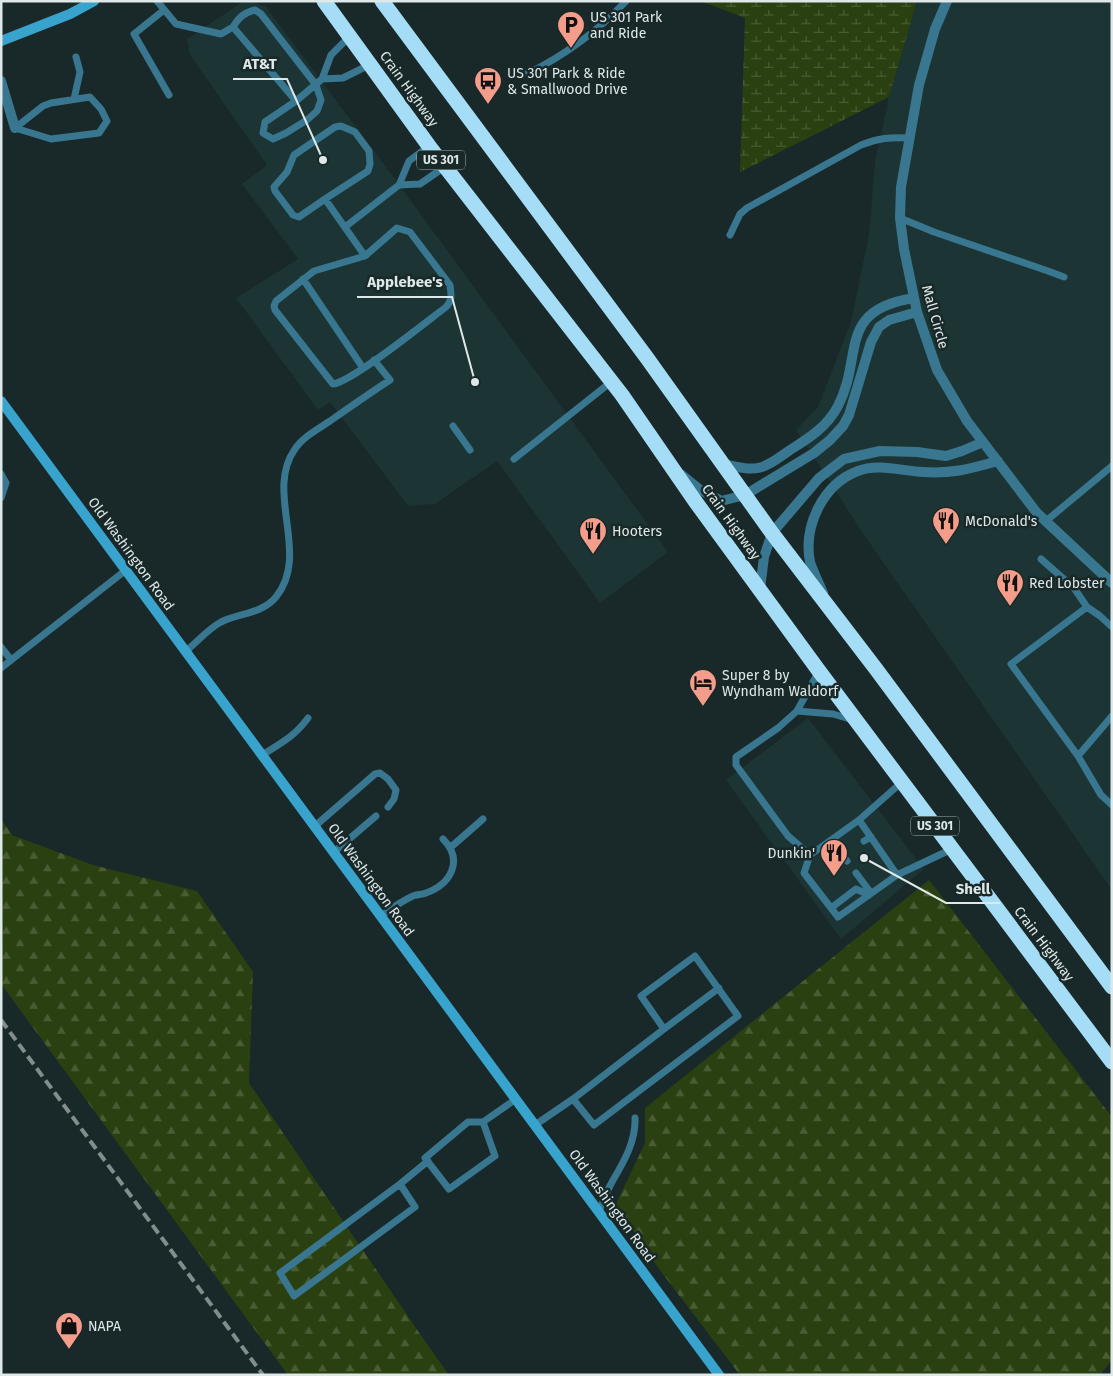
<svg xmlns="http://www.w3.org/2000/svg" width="1113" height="1376" font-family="'Fira Sans',sans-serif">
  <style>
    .built { fill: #1c3434 }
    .forest { fill: url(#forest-firs) }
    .wetland { fill: url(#wetland-marsh) }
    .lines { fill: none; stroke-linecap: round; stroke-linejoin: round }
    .lane { stroke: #39768f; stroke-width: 7 }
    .street { stroke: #39768f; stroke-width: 10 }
    .secondary { stroke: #38a3cd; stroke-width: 10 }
    .highway { stroke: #a6ddf6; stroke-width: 15 }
    .rail { stroke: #828e8e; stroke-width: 4; stroke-dasharray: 10 5; stroke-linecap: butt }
    .labels { text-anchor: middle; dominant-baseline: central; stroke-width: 5; stroke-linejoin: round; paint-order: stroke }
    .shield { fill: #192828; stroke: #a4aeae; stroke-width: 1 }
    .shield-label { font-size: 12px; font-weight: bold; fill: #dfe8e8 }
    .poi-label { font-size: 14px; fill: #dfe8e8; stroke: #192828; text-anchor: start }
    .street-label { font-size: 14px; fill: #dfe8e8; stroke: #192828 }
    .leader { fill: none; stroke: #dfe8e8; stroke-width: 2 }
    .callout-dot { fill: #dfe8e8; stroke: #192828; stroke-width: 2 }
    .callout-label { font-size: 15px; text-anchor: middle; font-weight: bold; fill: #dfe8e8; stroke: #192828; stroke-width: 5; stroke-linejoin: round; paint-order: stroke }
  </style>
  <defs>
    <pattern id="forest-firs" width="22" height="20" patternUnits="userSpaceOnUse" patternTransform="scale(1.25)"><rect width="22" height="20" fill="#2b4011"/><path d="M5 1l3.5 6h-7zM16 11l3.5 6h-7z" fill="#495c34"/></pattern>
    <pattern id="wetland-marsh" width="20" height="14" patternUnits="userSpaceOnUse" patternTransform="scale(1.25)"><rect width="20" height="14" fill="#2b4011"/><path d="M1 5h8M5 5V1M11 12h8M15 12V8" fill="none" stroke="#495c34"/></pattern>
  </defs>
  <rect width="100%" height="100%" fill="#192828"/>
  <path class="built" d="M 244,1 L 251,1 L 266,7 L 392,175 L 668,552 L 600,603 L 497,461 L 435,504 L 408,506 L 330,402 L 318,410 L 236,298 L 298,259 L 242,184 L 267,165 L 190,55 L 187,39 Z
    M 917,1 L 1112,1 L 1112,890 L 864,535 L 796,430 L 818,407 L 851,322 L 869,234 L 875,162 L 889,97 Z
    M 808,718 L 924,869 L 841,939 L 726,780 Z"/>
  <path class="forest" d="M 1,819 L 12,835 L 93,865 L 197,891 L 253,972 L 249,1083 L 420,1334 L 449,1375 L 288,1375 L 1,984 Z
    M 929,880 L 1112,1117 L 1112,1360 L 1100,1375 L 740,1375 L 662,1273 L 615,1206 L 645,1143 L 645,1108 Z"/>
  <path class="wetland" d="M 701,1 L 917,1 L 889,97 L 740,172 L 745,18 Z"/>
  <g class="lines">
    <path class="lane" d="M 157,1 L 176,24 L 221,34 L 233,27 L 296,101 L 322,79 L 331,55 L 350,36
      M 164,10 L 134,34 L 169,95
      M 233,27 C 239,17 244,13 255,10 L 261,14 L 316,85 L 321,100 L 317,111 L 307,120 L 286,133 L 273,139 L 263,133 L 265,122 L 296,101
      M 527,74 C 563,56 598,31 626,1
      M 322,79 L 343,78 L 371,64
      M 90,97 L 101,109 L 107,121 L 99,133 L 51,139 L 15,128 L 43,106 L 51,103 Z
      M 74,99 L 80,72 L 76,57
      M 399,185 L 420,184 L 446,166
      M 325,199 L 368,171 L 370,164 L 369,151 L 355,132 L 341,126 L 335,127 L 294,155 L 287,172 L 274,187 L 275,191 L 293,215 L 299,217 L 325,199 L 365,256 L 397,228 L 410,232 L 450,285 C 451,294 453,300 446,307 C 426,322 352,382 333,384 L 275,310 L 274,306 L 276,301 L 314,271 L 365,256
      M 900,218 L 934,232 L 1048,271 L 1064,277
      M 345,227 L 399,185 L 409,161 L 429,146
      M 730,235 L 740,214 L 747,208 L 861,145 C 878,138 891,137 909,138
      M 303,279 L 363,368
      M 453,426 L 470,450
      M 514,459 L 611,382
      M 1,474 L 6,483 L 1,498
      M 1046,521 L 1112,466
      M 1041,559 L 1074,588 L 1087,607
      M 1112,627 L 1100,616 L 1087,607 L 1011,664 L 1078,756 L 1101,795 L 1112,805
      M 1,647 L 11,660
      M 186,651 C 197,642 208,629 221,622 C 239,613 262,614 276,597 C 311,554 264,492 295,449 C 303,437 318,429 330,421 C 350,407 370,393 390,380 L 374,360
      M 1,668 L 126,570
      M 819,671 L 797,711 L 778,728 L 736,757 L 736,765 L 788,836 L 810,855 L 859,820
      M 797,711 L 833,714 L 853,720
      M 262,755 C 281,743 294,737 308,718
      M 1078,756 L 1112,716
      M 902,782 L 859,820 L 897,875 L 952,849
      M 315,826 L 375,774 L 380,773 L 388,779 L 396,790 L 394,799 L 388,807
      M 831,840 L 847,861
      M 864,841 L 871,837
      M 451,847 L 483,819
      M 334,852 L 376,816
      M 810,855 L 804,873 L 838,917 L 897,875
      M 856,873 L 871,893
      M 831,908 L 856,889 L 869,895
      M 381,916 C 391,909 400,902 411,897 C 415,894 421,895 426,893 C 451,884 464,860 443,839
      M 664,1029 L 719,988
      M 483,1122 L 495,1156 L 449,1189 L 425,1158 L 468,1122 L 483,1122 L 516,1099
      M 535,1125 L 573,1099 L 594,1125 L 738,1016 L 695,956 L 641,996 L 664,1029 L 573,1099
      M 400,1184 L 415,1207 L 294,1296 L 280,1273 L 400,1184 L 428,1161
      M 599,1211 C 603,1202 607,1191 612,1182 C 623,1163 636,1142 635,1118"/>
    <path class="street" d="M 947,1 L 935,29 L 919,85 L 901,187 L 900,218 L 904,249 L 917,312 L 937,370 L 967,421 L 1037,513 L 1112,583
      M 1,81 L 15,128
      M 723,464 C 759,472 760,471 790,450 C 809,438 827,427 838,406 C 864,356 836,310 914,298
      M 682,475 L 699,489 L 721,501 L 745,495 L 814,453 L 830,440 L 843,426 L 849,415 L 871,342 L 879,327 L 889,320 L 917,312
      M 760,589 L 764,557 L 772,533 L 819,478 L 844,459 L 880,451 L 917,452 L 946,456 L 962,451 L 983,442
      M 823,593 C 819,583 813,572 810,562 C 803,526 823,484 858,471 C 878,463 902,471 923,472 C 953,474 969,469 998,461"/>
    <path class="secondary" d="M 1,41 L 70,14 L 94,1
      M 1,401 L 719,1375"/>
    <path class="highway" d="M 324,1 L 429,146 L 622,395 L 695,501 L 819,671 L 1112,1062
      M 382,1 L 647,358 L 772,533 L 876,669 L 1112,987"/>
    <path class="rail" d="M 1,1020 L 263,1375"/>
  </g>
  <defs>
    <symbol id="parking-pin" viewBox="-11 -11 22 30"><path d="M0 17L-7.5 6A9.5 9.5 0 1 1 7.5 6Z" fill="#f49d8b" stroke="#192828"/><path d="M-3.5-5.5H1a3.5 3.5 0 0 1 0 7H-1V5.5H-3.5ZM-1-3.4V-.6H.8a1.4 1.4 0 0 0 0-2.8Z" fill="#111"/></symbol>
    <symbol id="bus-pin" viewBox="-11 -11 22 30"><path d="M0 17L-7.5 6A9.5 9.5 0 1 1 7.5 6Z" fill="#f49d8b" stroke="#192828"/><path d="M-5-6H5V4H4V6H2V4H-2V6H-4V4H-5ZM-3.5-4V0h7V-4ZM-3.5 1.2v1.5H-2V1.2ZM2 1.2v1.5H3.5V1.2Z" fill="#111"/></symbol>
    <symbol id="restaurant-pin" viewBox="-11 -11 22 30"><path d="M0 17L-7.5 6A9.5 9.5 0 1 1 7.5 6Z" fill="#f49d8b" stroke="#192828"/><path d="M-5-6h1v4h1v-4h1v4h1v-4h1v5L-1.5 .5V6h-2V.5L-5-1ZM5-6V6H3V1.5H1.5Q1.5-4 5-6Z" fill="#111"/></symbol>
    <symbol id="hotel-pin" viewBox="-11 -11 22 30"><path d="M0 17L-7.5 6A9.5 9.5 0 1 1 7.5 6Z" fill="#f49d8b" stroke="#192828"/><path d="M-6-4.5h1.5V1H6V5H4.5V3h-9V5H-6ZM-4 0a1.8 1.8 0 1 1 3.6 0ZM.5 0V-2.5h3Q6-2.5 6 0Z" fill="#111"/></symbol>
    <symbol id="shop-pin" viewBox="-11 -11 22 30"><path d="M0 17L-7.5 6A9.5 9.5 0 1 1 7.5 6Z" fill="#f49d8b" stroke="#192828"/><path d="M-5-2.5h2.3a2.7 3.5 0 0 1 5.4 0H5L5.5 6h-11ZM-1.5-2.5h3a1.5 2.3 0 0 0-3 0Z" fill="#111"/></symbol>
  </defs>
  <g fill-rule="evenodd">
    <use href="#parking-pin" x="555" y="9" width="32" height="43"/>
    <use href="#bus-pin" x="472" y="65" width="32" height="43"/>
    <use href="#restaurant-pin" x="930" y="505" width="32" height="43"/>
    <use href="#restaurant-pin" x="577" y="515" width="32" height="43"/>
    <use href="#restaurant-pin" x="994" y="567" width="32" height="43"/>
    <use href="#hotel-pin" x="687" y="667" width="32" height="43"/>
    <use href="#restaurant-pin" x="818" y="837" width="32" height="43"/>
    <use href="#shop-pin" x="53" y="1310" width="32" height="43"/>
  </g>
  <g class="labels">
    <g class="shield">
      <rect x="417" y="150.5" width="48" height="19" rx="4"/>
      <rect x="911" y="816.5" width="48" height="19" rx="4"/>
    </g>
    <g class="shield-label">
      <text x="441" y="160">US 301</text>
      <text x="935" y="826">US 301</text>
    </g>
    <g class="poi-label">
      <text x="590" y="17">US 301 Park<tspan x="590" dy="16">and Ride</tspan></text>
      <text x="507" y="73">US 301 Park &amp; Ride<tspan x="507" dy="16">&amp; Smallwood Drive</tspan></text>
      <text x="965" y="521">McDonald's</text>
      <text x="612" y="531">Hooters</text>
      <text x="1029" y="583">Red Lobster</text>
      <text x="722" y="675">Super 8 by<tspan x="722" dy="16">Wyndham Waldorf</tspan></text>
      <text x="815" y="853" text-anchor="end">Dunkin'</text>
      <text x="88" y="1326">NAPA</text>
    </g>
    <g class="street-label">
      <text transform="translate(409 89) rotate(54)">Crain Highway</text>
      <text transform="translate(935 317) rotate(74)">Mall Circle</text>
      <text transform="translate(731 522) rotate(54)">Crain Highway</text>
      <text transform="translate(131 554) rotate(54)">Old Washington Road</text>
      <text transform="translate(371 880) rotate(54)">Old Washington Road</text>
      <text transform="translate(1044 944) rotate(53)">Crain Highway</text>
      <text transform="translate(612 1206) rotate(54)">Old Washington Road</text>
    </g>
  </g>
  <path class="leader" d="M323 160L287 79H233M475 382L452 297H357M864 858L946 903H1000"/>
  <g class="callout-dot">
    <circle cx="323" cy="160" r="5"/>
    <circle cx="475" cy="382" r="5"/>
    <circle cx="864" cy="858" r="5"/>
  </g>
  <g class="callout-label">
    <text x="260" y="69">AT&amp;T</text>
    <text x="405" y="287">Applebee's</text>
    <text x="973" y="894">Shell</text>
  </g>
  <rect width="1113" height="1376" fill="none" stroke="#dfe8e8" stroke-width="5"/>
</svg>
